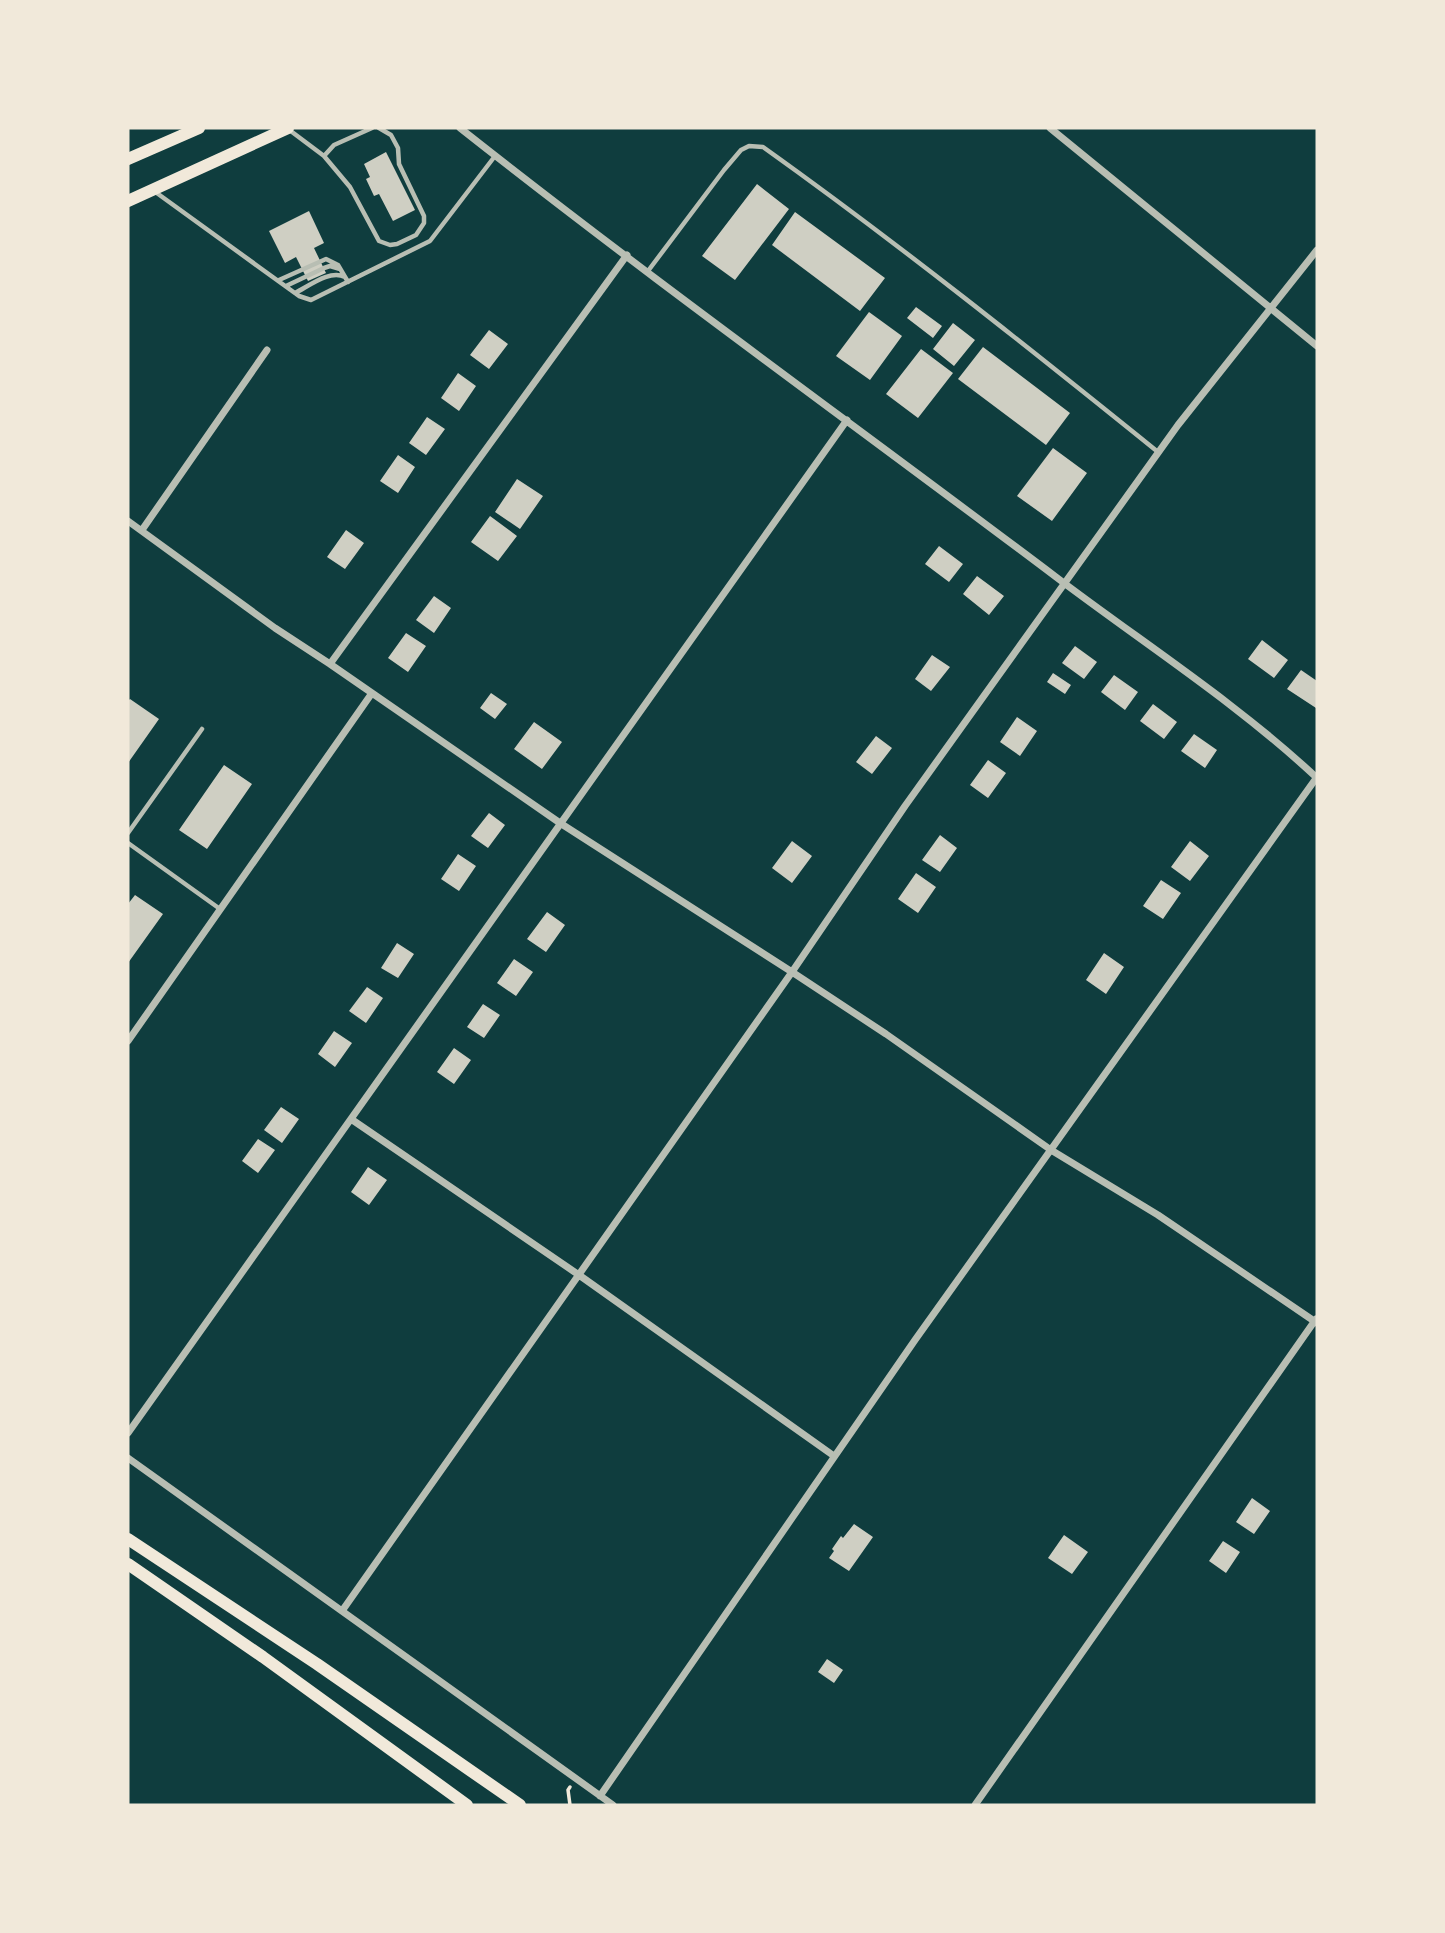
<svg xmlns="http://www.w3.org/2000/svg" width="1445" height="1933" font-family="'PT Sans Narrow',sans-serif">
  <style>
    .building { fill: #cfcfc3 }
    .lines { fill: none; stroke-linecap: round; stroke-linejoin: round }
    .path { stroke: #f1e9da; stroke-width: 3.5 }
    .service { stroke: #b8beb3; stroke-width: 4.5 }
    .minor { stroke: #b8beb3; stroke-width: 7 }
    .secondary { stroke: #f1e9da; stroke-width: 12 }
    .primary { stroke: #f1e9da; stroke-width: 12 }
  </style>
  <rect width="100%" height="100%" fill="#0f3d3e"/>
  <path class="building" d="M 386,152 L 415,210 L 393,221 L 379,194 L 374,196 L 366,179 L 370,177 L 364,164 Z
    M 757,184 L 789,209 L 735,280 L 702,256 Z
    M 309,211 L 324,243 L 314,248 L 326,273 L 308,281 L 296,257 L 285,263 L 269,231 Z
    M 795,212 L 885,278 L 860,311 L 772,245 Z
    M 916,307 L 942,326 L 933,338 L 907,318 Z
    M 869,312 L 902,336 L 870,380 L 836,356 Z
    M 953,323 L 975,340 L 954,366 L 933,349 Z
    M 489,330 L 508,344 L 489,369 L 470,355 Z
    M 983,347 L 1070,413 L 1046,445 L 958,379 Z
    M 921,349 L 953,373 L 918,418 L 886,394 Z
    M 458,373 L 476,386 L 459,411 L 441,398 Z
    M 427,417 L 445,429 L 426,455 L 409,443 Z
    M 1053,448 L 1087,473 L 1052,521 L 1017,496 Z
    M 398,455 L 415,467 L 398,493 L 380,481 Z
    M 517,479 L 543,496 L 520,529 L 495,512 Z
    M 490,516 L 517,536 L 498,561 L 471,542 Z
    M 346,530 L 364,543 L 345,569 L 327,557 Z
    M 939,546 L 963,564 L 949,582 L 925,564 Z
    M 977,576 L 1004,596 L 989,615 L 963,594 Z
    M 434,596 L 451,608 L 434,633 L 416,620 Z
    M 406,633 L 426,646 L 408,672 L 388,658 Z
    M 1262,640 L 1288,660 L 1274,678 L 1248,659 Z
    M 1075,646 L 1097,662 L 1084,679 L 1062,663 Z
    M 932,655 L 950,667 L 931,691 L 915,679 Z
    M 1301,670 L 1317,681 L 1316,708 L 1287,689 Z
    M 1053,673 L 1071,685 L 1065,694 L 1047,682 Z
    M 1114,675 L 1138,692 L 1125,710 L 1101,692 Z
    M 491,693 L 507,704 L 495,719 L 480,708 Z
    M 130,699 L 159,719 L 128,763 L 128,701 Z
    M 1153,704 L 1177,722 L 1164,739 L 1140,721 Z
    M 1017,717 L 1037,731 L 1020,756 L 1000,742 Z
    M 534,722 L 562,742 L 542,769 L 514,749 Z
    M 1194,734 L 1217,750 L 1205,768 L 1181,751 Z
    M 876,736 L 892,748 L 872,774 L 856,762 Z
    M 988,760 L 1006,773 L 988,798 L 970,785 Z
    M 224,765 L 252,784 L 207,849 L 179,830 Z
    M 489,813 L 505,825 L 488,848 L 471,836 Z
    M 940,835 L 957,848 L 940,872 L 922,860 Z
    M 792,841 L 812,856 L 792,883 L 772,868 Z
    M 1190,841 L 1209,856 L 1190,881 L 1171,867 Z
    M 458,854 L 476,866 L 459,891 L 441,879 Z
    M 916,873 L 936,887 L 918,913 L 898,899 Z
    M 1161,880 L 1181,893 L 1163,919 L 1143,906 Z
    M 135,895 L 163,914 L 128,963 L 128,904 Z
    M 547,912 L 565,925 L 546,952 L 527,939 Z
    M 397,943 L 414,954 L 398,978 L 381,968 Z
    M 1104,953 L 1124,967 L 1106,994 L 1086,980 Z
    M 514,959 L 533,972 L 516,996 L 497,983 Z
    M 367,987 L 383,998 L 366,1023 L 349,1011 Z
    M 483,1004 L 500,1015 L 484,1038 L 467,1027 Z
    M 334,1031 L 352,1043 L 335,1067 L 318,1054 Z
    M 454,1048 L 471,1060 L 454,1084 L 437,1072 Z
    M 281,1107 L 299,1119 L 282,1143 L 264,1130 Z
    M 258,1139 L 275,1150 L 258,1173 L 242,1161 Z
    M 368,1167 L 387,1180 L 369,1205 L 351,1192 Z
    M 1252,1498 L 1270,1511 L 1254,1534 L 1236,1522 Z
    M 854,1524 L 873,1537 L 849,1571 L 829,1558 L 834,1551 L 832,1549 L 841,1536 L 843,1538 Z
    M 1064,1535 L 1088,1552 L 1072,1574 L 1048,1558 Z
    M 1223,1541 L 1240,1552 L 1226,1573 L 1209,1561 Z
    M 827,1659 L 843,1670 L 834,1683 L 818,1672 Z"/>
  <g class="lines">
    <path class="path" d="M 570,1805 L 568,1790 L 570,1787"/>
    <path class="service" d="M 288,129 L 324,156 L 350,187 L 379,241 L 390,245 L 397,244 L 416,235 L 424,223 L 424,216 L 399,164 L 398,148 L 391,135 L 379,128
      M 324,156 L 334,145 L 372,128
      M 154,191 L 299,296 L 311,300 L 430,241 L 495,156
      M 648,271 L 724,170 L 741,150 L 749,146 L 763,147 C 899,244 1029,348 1158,452
      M 279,280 L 326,259 L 338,265 L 348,282
      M 286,286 L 324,268 L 330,266 L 340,269
      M 295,293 C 309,286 330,269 345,277
      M 128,833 L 202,729
      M 128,843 L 220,909"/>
    <path class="minor" d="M 460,128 C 655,282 857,427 1056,577 C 1143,643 1237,703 1317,778
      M 1050,128 L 1317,346
      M 128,521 L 275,628 L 330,664 L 560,823 L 792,972 L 886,1034 L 1051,1150 L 1158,1215 L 1317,1323
      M 142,530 L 267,350
      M 330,664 L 627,255
      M 128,1041 L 372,693
      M 351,1119 L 579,1275 L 834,1456
      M 128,1433 L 847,420
      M 128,1458 L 613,1805
      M 342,1611 L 792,972 L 905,806 L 1178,425 L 1317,250
      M 600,1796 L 915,1340 L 1317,777
      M 975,1805 L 1316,1319"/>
    <path class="secondary" d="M 128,1539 L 317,1664 L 520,1805
      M 128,1564 L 263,1657 L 467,1805"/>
    <path class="primary" d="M 128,159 L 199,128
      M 128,201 L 288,128"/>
  </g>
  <rect width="1445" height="1933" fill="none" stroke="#f1e9da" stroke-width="259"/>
</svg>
